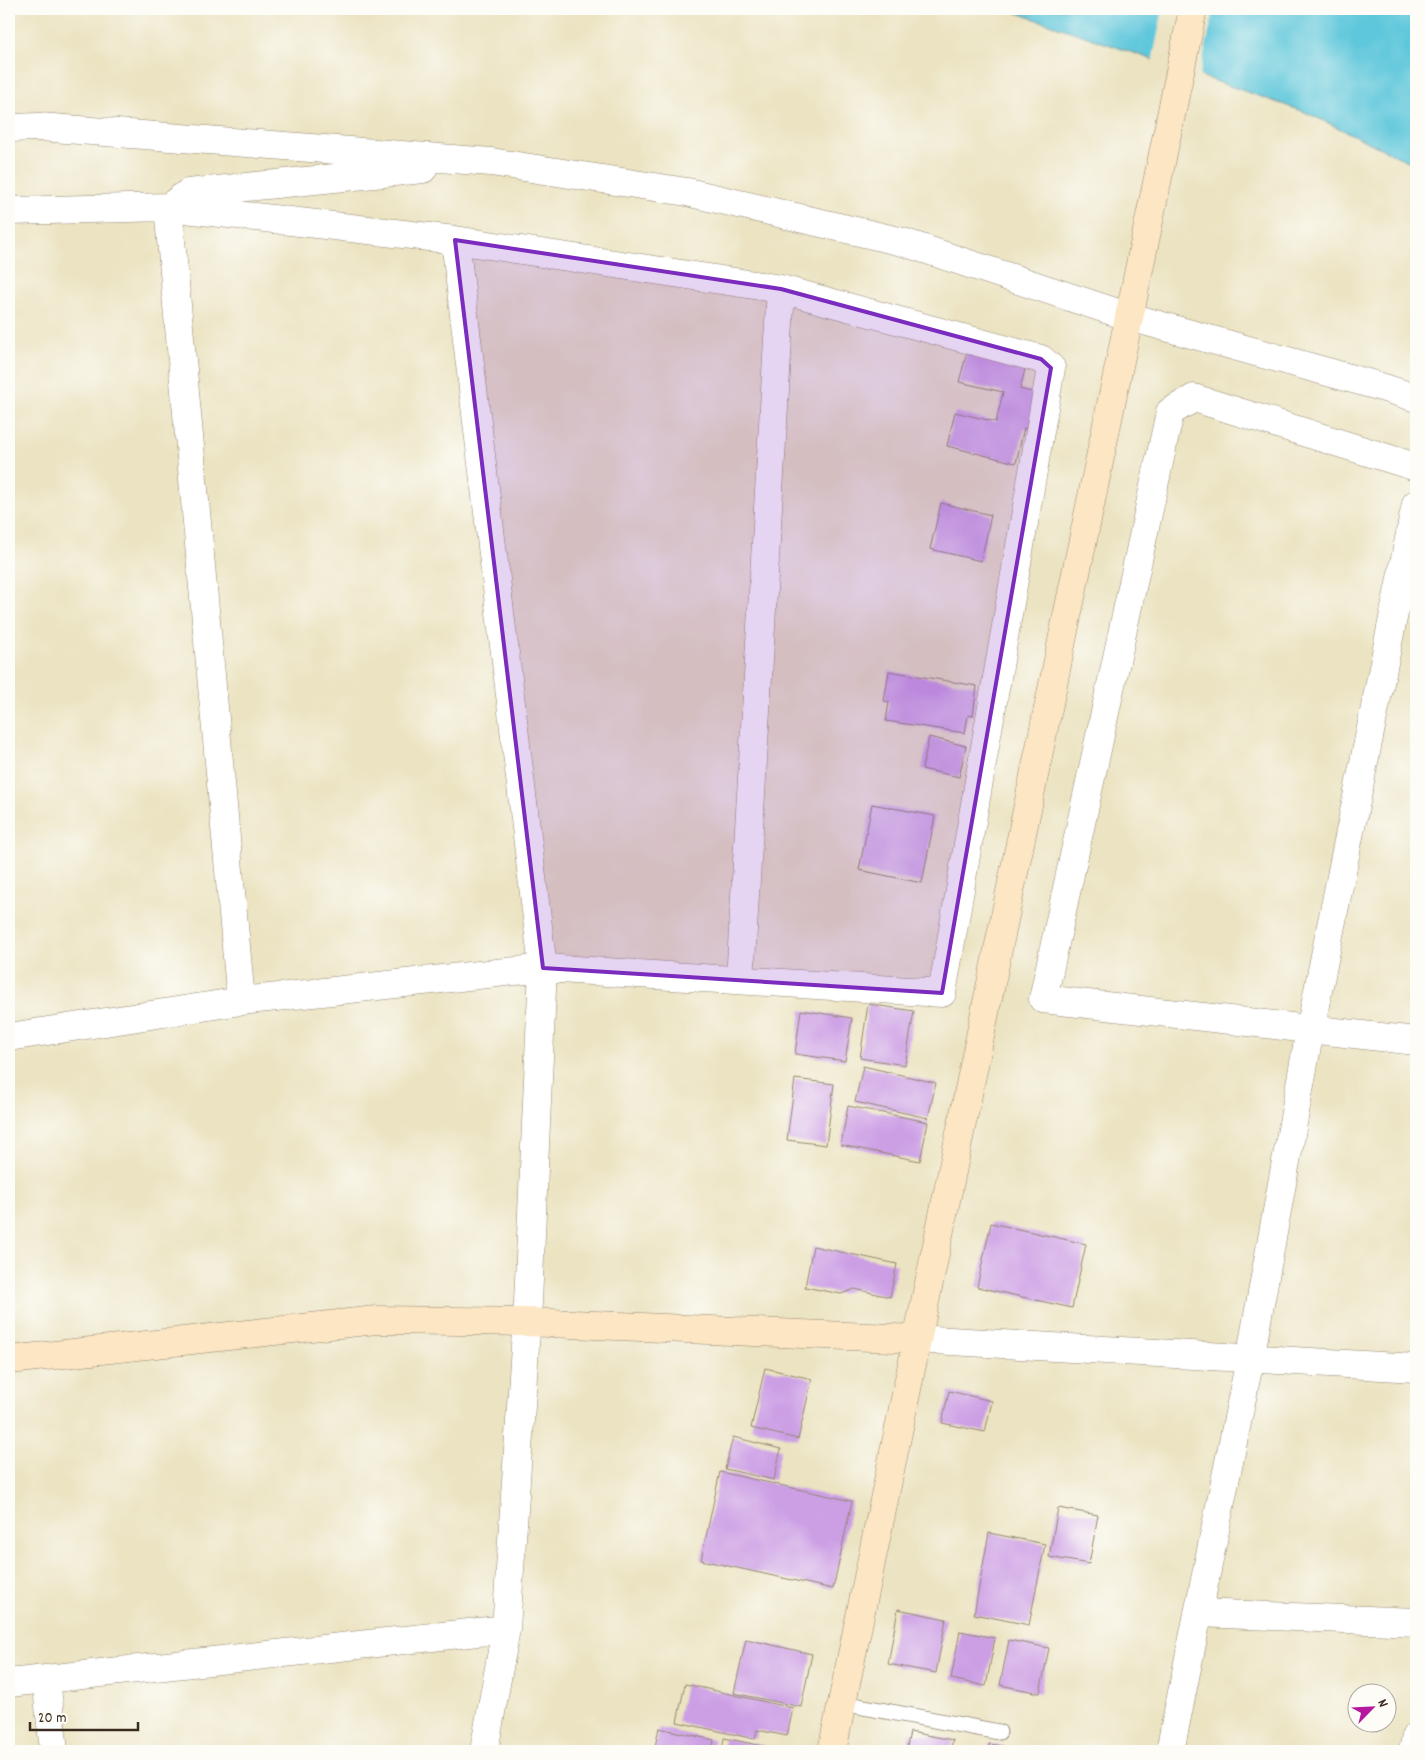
<svg xmlns="http://www.w3.org/2000/svg" width="1425" height="1760" font-family="Dekko,sans-serif">
  <style>
    .water { fill: #5fc7db; stroke: #4d787c }
    .pier { fill: #ebe3c1 }
    .building { fill: #cc9fe5 }
    .lines { fill: none; stroke-linecap: round; stroke-linejoin: round }
    .lane-casing { stroke: #938670; stroke-width: 17 }
    .street-casing { stroke: #938670; stroke-width: 29 }
    .secondary-casing { stroke: #938670; stroke-width: 29 }
    .lane { stroke: #fff; stroke-width: 15 }
    .street { stroke: #fff; stroke-width: 28 }
    .secondary { stroke: #fce6c4; stroke-width: 28 }
    .marked { fill: #7b2cbf; fill-opacity: 0.2; stroke: #7b2cbf; stroke-width: 4; stroke-linejoin: round }
  </style>
  <rect width="100%" height="100%" fill="#fdfcf7"/>
  <filter id="ink" filterUnits="userSpaceOnUse"><feTurbulence type="fractalNoise" baseFrequency=".02" numOctaves="2"/><feDisplacementMap in="SourceGraphic" scale="10" xChannelSelector="R" yChannelSelector="G"/><feConvolveMatrix kernelMatrix="1 2 1 2 8 2 1 2 1" color-interpolation-filters="sRGB"/></filter>
  <filter id="wash" filterUnits="userSpaceOnUse"><feTurbulence type="fractalNoise" baseFrequency=".0096" numOctaves="4" result="noise"/><feDisplacementMap in="SourceGraphic" scale="20" xChannelSelector="R" yChannelSelector="G"/><feGaussianBlur stdDeviation="1.12" result="paint"/><feColorMatrix in="noise" values="0 0 0 0 0 0 0 0 0 0 0 0 0 0 0 0 0 1.4 0 .05"/><feComposite in="paint" operator="in"/></filter>
  <g filter="url(#wash)">
    <rect width="100%" height="100%" fill="#ebe3c1"/>
    <path class="water" d="M 1006,9 L 1416,9 L 1416,165 L 1305,112 Z"/>
    <path class="pier" d="M 1163,9 L 1214,9 L 1199,78 L 1152,62 Z"/>
    <g id="blocks">
      <path class="building" d="M 967,352 L 1026,366 L 1020,389 L 1040,394 L 1032,430 L 1024,428 L 1016,463 L 947,446 L 955,412 L 996,422 L 1003,392 L 959,382 Z
        M 941,503 L 991,515 L 981,561 L 930,549 Z
        M 889,671 L 977,686 L 973,716 L 968,715 L 965,733 L 886,721 L 889,702 L 884,701 Z
        M 929,737 L 966,746 L 959,777 L 922,769 Z
        M 872,804 L 935,816 L 922,883 L 859,870 Z
        M 868,1004 L 914,1011 L 905,1065 L 860,1058 Z
        M 801,1010 L 852,1018 L 845,1061 L 795,1054 Z
        M 863,1066 L 936,1083 L 928,1118 L 855,1102 Z
        M 795,1079 L 834,1084 L 826,1145 L 787,1140 Z
        M 848,1106 L 928,1122 L 920,1161 L 841,1145 Z
        M 991,1223 L 1086,1244 L 1072,1308 L 977,1287 Z
        M 813,1246 L 897,1264 L 890,1297 L 855,1289 L 841,1294 L 805,1287 Z
        M 765,1368 L 812,1379 L 798,1439 L 751,1428 Z
        M 949,1391 L 992,1401 L 985,1432 L 942,1423 Z
        M 733,1437 L 781,1449 L 774,1480 L 725,1469 Z
        M 720,1472 L 852,1501 L 833,1589 L 701,1560 Z
        M 1058,1508 L 1098,1515 L 1089,1564 L 1049,1557 Z
        M 989,1533 L 1045,1544 L 1029,1625 L 974,1614 Z
        M 898,1609 L 946,1619 L 936,1673 L 888,1664 Z
        M 960,1631 L 995,1638 L 986,1686 L 951,1679 Z
        M 746,1639 L 812,1654 L 801,1707 L 734,1693 Z
        M 1009,1640 L 1049,1648 L 1040,1693 L 1000,1685 Z
        M 685,1684 L 793,1708 L 787,1736 L 757,1730 L 755,1739 L 677,1722 Z
        M 659,1728 L 714,1740 L 712,1751 L 654,1751 Z
        M 910,1732 L 953,1740 L 950,1751 L 906,1751 Z
        M 724,1738 L 783,1750 L 783,1751 L 722,1751 Z
        M 989,1744 L 1025,1750 L 1024,1751 L 988,1751 Z"/>
    </g>
  </g>
  <g filter="url(#ink)">
    <use href="#blocks" fill-opacity="0" stroke="#938670" stroke-width="1"/>
    <g class="lines">
      <defs>
        <path id="lane" d="M 842,1703 L 999,1732"/>
        <path id="street" d="M 9,128 L 40,127 L 491,162 L 687,192 L 903,242 L 1130,317 L 1378,386 L 1416,398
          M 168,207 L 241,1001
          M 169,207 L 188,193 L 423,169
          M 9,211 L 168,207 L 455,240 L 781,289 L 1041,359 L 1051,368 L 942,993 L 543,968 L 241,1001 L 9,1037
          M 455,240 L 543,968 L 528,1302 L 506,1629 L 484,1751
          M 1416,467 L 1194,398 L 1170,412 L 1043,999 L 1416,1041
          M 740,980 L 781,289
          M 916,1339 L 1416,1368
          M 1198,1613 L 1416,1622
          M 46,1679 L 54,1751
          M 9,1683 L 506,1629
          M 1170,1751 L 1250,1359 L 1310,1030 L 1416,504
          M 1413,1751 L 1416,1736"/>
        <path id="secondary" d="M 9,1360 L 376,1320 L 526,1322 L 916,1339
          M 832,1751 C 949,1170 1075,590 1193,9"/>
      </defs>
      <use href="#lane" class="lane-casing"/>
      <use href="#street" class="street-casing"/>
      <use href="#secondary" class="secondary-casing"/>
      <use href="#lane" class="lane"/>
      <use href="#street" class="street"/>
      <use href="#secondary" class="secondary"/>
    </g>
  </g>
  <path class="marked" d="M 455,240 L 781,289 L 1041,359 L 1051,368 L 942,993 L 543,968 Z"/>
  <rect width="1425" height="1760" fill="none" stroke="#fdfcf7" stroke-width="30"/>
  <g transform="translate(1372 1708) rotate(66)"><circle r="24" fill="#fdfcf7" stroke="#afa8a0"/>
  <path d="M0-4L9 19L0 12L-9 19Z" fill="#b5179e"/>
  <text y="-8" font-size="14" font-weight="bold" text-anchor="middle" fill="#3b2a1e">N</text>
  </g>
  <path d="M30 1722v8h108v-8" fill="none" stroke="#3b2a1e" stroke-width="2.5"/>
  <text x="38" y="1722" font-size="15" fill="#3b2a1e" stroke="#fdfcf7" stroke-width="4" paint-order="stroke">20 m</text>
</svg>
